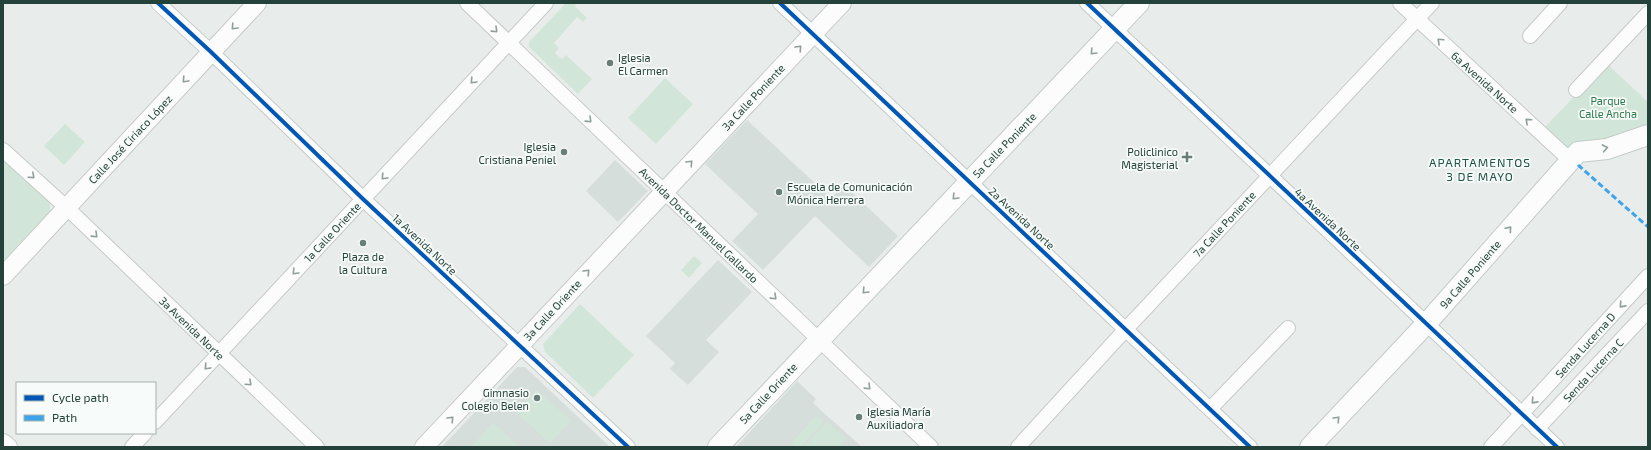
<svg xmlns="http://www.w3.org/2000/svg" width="1651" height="450" font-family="'Exo 2',sans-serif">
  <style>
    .built { fill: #d6dedb }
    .green { fill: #d1e6d8 }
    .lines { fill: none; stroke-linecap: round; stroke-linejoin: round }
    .minor-casing { stroke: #c5cac8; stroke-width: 16 }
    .tertiary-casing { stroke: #c5cac8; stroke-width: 20 }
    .secondary-casing { stroke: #c3cbc8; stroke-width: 22 }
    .minor { stroke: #fcfcfc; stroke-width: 14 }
    .tertiary { stroke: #fcfcfc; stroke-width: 18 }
    .secondary { stroke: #fcfcfc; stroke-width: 20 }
    .quiet { stroke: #3ea4ec; stroke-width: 3; stroke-dasharray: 6 3; stroke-linecap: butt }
    .cycleway-casing { stroke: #f7fbf9; stroke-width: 6 }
    .cycleway { stroke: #0057b8; stroke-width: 4 }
    .oneway { stroke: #909f9b }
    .poi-dot { fill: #697e78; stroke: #f7fbf9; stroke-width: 1.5 }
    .labels { text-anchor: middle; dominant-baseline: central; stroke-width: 3.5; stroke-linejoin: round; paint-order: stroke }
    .poi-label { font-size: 11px; fill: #24423a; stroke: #f7fbf9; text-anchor: start }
    .street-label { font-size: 11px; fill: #24423a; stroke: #f7fbf9 }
    .park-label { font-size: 11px; fill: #2d7a4b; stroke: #f7fbf9 }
    .neighbourhood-label { font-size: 12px; letter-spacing: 1px; fill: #1f5548; stroke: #f7fbf9 }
  </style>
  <rect width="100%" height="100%" fill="#e8edeb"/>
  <path class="built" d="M 747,120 L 831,198 L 844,185 L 898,236 L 869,267 L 815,216 L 763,270 L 732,241 L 758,214 L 705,164 Z
    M 615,160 L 648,191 L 618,222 L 586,191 Z
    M 718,260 L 752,292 L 706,340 L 719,352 L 688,385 L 670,369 L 675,363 L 646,336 Z
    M 517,367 L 525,367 L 610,447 L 442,447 Z
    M 797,381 L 816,399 L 813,403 L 862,447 L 736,447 Z"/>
  <path class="green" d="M 566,3 L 577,3 L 575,6 L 587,18 L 583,22 L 577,17 L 554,43 L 559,48 L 555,53 L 562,59 L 566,55 L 592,79 L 578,94 L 529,47 L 529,42 Z
    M 1606,63 L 1648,102 L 1648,123 L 1624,133 L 1569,150 L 1544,128 Z
    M 665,78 L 693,104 L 656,144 L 628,118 Z
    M 65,124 L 85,142 L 64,165 L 44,146 Z
    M 3,157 L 50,202 L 50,211 L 3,261 Z
    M 694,256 L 702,263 L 689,278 L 681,270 Z
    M 580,304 L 634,355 L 593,398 L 545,352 L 543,344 Z
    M 537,390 L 571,421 L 550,443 L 516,412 Z
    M 817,415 L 824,421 L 801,447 L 796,447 L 792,443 Z
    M 827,422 L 846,439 L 839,447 L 804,447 Z
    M 493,423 L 519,447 L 471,447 Z"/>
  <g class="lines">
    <defs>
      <path id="minor" d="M 158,3 L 211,52 L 363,199 L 628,447
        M 467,3 L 931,447
        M 780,3 L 1250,447
        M 1087,3 L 1557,447
        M 1400,3 L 1570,160
        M 1530,36 L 1560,3
        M 1576,90 L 1648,13
        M 3,150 L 67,208 L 317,447
        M 1210,409 L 1288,328
        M 155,422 L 546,3
        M 1537,429 L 1648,311
        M 132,447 L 145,433
        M 1018,447 L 1126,329 L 1432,3
        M 1491,447 L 1648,276"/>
      <path id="tertiary" d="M 3,276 L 257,3
        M 3,443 L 8,447
        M 424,447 L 842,3"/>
      <path id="secondary" d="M 718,447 L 1139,3
        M 1310,447 L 1426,324 L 1578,152 L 1607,149 L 1648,135"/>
    </defs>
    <use href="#minor" class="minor-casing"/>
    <use href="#tertiary" class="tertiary-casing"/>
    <use href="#secondary" class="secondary-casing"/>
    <use href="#minor" class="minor"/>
    <use href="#tertiary" class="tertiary"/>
    <use href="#secondary" class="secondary"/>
    <path class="quiet" d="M 1578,165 L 1648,227"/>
    <defs>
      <path id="cycleway" d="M 158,3 L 211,52 L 363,199 L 628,447
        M 780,3 L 1250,447
        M 1087,3 L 1557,447"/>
    </defs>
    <use href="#cycleway" class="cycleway-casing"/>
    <use href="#cycleway" class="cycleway"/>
  </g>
  <defs><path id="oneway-chevron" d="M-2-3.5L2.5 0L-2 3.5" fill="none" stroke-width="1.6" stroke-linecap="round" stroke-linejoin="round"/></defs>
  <g class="oneway">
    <use href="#oneway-chevron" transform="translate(234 27) rotate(133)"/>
    <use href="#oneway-chevron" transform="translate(495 30) rotate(44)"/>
    <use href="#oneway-chevron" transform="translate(1440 41) rotate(-137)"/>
    <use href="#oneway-chevron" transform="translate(799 48) rotate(-47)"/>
    <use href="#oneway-chevron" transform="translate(1093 52) rotate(134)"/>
    <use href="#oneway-chevron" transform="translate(185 80) rotate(133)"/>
    <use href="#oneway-chevron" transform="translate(473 81) rotate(133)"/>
    <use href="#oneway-chevron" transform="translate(589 120) rotate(44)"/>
    <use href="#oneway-chevron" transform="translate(1528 121) rotate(-138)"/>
    <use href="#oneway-chevron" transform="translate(1605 148) rotate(-11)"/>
    <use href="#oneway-chevron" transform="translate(690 163) rotate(-47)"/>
    <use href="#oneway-chevron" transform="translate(32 176) rotate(42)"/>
    <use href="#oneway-chevron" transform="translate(384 177) rotate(133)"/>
    <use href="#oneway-chevron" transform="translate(955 197) rotate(134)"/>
    <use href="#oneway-chevron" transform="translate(1509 229) rotate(-49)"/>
    <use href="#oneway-chevron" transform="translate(95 235) rotate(44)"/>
    <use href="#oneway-chevron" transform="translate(295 272) rotate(133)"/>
    <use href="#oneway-chevron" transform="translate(587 272) rotate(-47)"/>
    <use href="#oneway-chevron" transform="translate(865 291) rotate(134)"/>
    <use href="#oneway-chevron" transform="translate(774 297) rotate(44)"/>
    <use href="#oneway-chevron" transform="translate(1622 305) rotate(132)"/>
    <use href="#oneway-chevron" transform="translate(207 367) rotate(133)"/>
    <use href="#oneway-chevron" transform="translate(249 383) rotate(43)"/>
    <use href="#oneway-chevron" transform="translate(868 387) rotate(44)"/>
    <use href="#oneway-chevron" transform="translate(1534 401) rotate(132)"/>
    <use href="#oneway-chevron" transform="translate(451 419) rotate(-47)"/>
    <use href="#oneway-chevron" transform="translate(1337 419) rotate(-47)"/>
  </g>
  <g class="poi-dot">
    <circle cx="610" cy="63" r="4"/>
    <circle cx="564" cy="152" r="4"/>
    <path d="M1185 151h4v4h4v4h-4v4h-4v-4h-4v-4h4z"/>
    <circle cx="779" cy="192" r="4"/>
    <circle cx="363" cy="243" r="4"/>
    <circle cx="537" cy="398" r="4"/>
    <circle cx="859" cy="417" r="4"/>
  </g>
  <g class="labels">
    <g class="poi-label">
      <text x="618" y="57">Iglesia<tspan x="618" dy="13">El Carmen</tspan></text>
      <text x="556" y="146" text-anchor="end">Iglesia<tspan x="556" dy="13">Cristiana Peniel</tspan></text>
      <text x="1178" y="151" text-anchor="end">Policlinico<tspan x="1178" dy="13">Magisterial</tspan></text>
      <text x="787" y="186">Escuela de Comunicación<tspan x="787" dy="13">Mónica Herrera</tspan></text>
      <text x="363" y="256" text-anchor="middle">Plaza de<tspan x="363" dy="13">la Cultura</tspan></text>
      <text x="529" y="392" text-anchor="end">Gimnasio<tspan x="529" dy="13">Colegio Belen</tspan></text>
      <text x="867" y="411">Iglesia María<tspan x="867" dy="13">Auxiliadora</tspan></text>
    </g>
    <g class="street-label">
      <text transform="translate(1485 82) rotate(42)">6a Avenida Norte</text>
      <text transform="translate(753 97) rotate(-47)">3a Calle Poniente</text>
      <text transform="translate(130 139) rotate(-47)">Calle José Ciriaco López</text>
      <text transform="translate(1004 145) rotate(-46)">5a Calle Poniente</text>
      <text transform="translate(1022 218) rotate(43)">2a Avenida Norte</text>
      <text transform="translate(1328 219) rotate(43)">4a Avenida Norte</text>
      <text transform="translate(1224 224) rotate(-47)">7a Calle Poniente</text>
      <text transform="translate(699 225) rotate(44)">Avenida Doctor Manuel Gallardo</text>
      <text transform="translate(332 232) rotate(-47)">1a Calle Oriente</text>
      <text transform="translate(425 244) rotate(43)">1a Avenida Norte</text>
      <text transform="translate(1470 274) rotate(-49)">9a Calle Poniente</text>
      <text transform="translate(552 310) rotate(-47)">3a Calle Oriente</text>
      <text transform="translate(192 328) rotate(44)">3a Avenida Norte</text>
      <text transform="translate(1585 345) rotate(-48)">Senda Lucerna D</text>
      <text transform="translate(1593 370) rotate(-47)">Senda Lucerna C</text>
      <text transform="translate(768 393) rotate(-47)">5a Calle Oriente</text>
    </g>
    <g class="park-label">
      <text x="1608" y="100">Parque<tspan x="1608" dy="13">Calle Ancha</tspan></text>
    </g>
    <g class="neighbourhood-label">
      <text x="1480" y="162">APARTAMENTOS<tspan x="1480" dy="14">3 DE MAYO</tspan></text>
    </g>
  </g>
  <rect width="1651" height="450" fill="none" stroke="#24423a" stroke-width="8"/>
  <rect x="16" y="382" width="140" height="52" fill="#f7fbf9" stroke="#a3b1ad"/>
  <rect x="24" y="395" width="20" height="6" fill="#0057b8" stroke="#a3b1ad"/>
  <text x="52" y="402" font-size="12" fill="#24423a">Cycle path</text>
  <rect x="24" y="415" width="20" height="6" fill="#3ea4ec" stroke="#a3b1ad"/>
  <text x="52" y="422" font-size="12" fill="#24423a">Path</text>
</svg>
